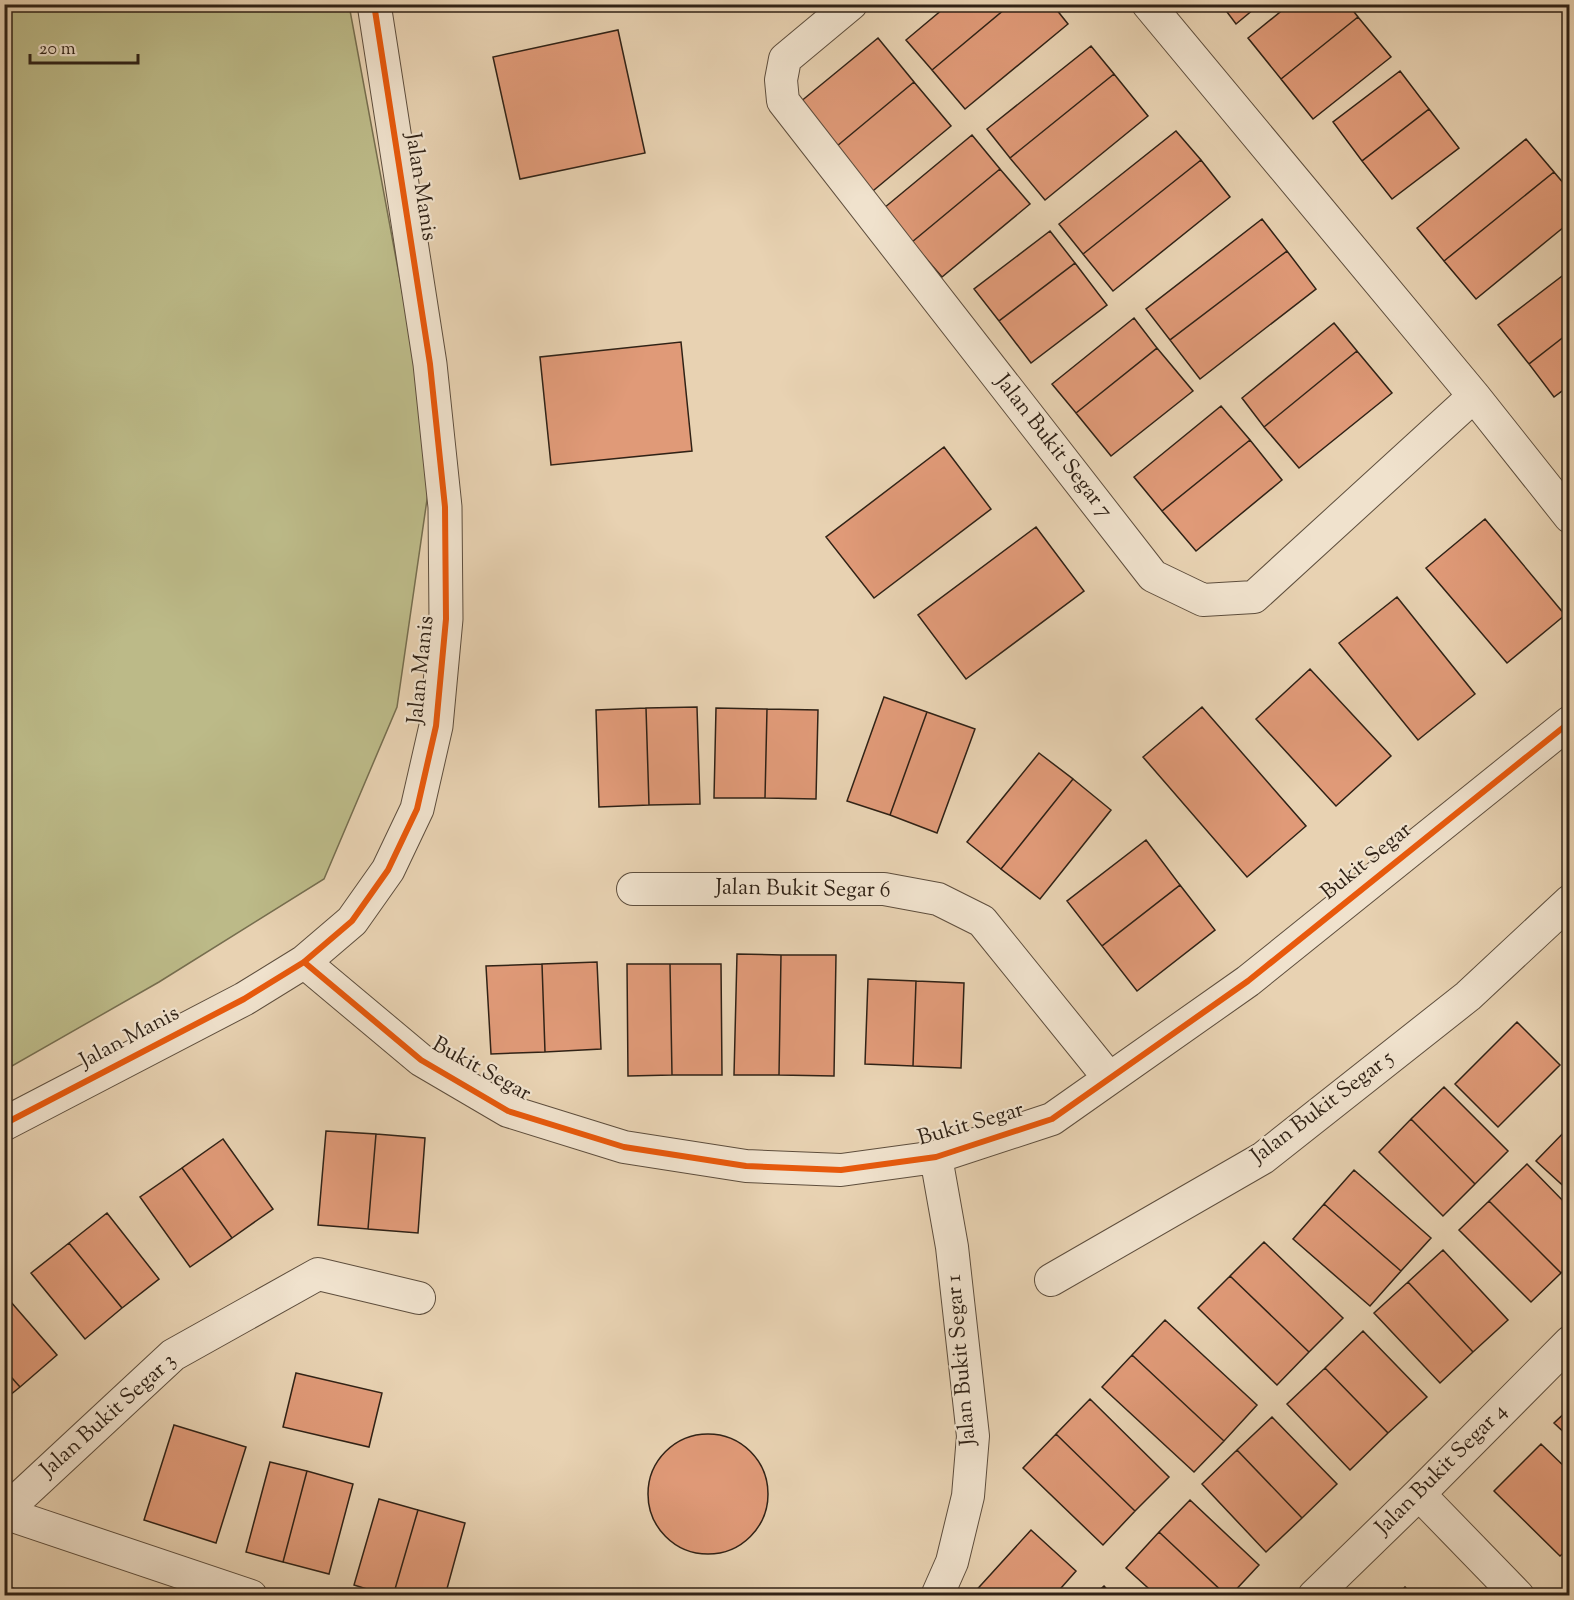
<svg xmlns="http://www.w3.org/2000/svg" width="1574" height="1600" font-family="'Sorts Mill Goudy',serif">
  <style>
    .green { fill: #bcba88; stroke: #766e4f; stroke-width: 1.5 }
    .building { fill: #e09a78; stroke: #302216; stroke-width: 1.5 }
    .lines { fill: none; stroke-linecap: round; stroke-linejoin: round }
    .minor-casing { stroke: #5e4e3d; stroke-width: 34 }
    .tertiary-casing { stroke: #5e4e3d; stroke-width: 35 }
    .minor { stroke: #f0e2cd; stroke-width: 32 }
    .tertiary { stroke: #f0e2cd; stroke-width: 33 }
    .cycleway-casing { stroke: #f0e2cd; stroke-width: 10 }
    .cycleway { stroke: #e8590c; stroke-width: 6 }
    .labels { text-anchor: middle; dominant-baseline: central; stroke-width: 4.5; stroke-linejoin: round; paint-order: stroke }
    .street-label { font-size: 22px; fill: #302216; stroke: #f0e2cd }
  </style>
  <rect width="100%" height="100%" fill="#e8d2b2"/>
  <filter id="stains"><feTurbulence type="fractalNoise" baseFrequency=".00333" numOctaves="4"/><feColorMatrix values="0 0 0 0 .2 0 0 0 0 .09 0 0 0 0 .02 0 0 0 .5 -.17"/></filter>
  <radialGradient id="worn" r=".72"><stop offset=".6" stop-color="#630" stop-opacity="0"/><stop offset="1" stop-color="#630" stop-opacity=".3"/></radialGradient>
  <path class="green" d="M 5,5 L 349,5 L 433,458 L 397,707 L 324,879 L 159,982 L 5,1070 Z"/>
  <path class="building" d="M 949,4 L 1011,4 L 932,70 L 906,40 Z
    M 1011,4 L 1052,4 L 1068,24 L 965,109 L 932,70 Z
    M 1221,4 L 1260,4 L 1236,24 Z
    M 1290,4 L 1348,4 L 1358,17 L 1281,79 L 1248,38 Z
    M 1358,17 L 1391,57 L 1313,119 L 1281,79 Z
    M 618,30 L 645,153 L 520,179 L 493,57 Z
    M 878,38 L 914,82 L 831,151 L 794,107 Z
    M 1091,46 L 1114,74 L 1010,158 L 987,129 Z
    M 1400,71 L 1429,109 L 1362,161 L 1333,122 Z
    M 1114,74 L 1148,116 L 1045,200 L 1010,158 Z
    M 914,82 L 951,126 L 868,195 L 831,151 Z
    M 1429,109 L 1459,148 L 1392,199 L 1362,161 Z
    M 1176,131 L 1201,160 L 1083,254 L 1059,224 Z
    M 972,135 L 1000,169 L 912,242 L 884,208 Z
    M 1526,139 L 1554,172 L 1444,261 L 1417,228 Z
    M 1201,160 L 1230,197 L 1113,291 L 1083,254 Z
    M 1000,169 L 1030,204 L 942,277 L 912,242 Z
    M 1554,172 L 1570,191 L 1570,222 L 1476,299 L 1444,261 Z
    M 1262,219 L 1287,251 L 1170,340 L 1146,309 Z
    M 1050,231 L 1075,263 L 999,321 L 974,289 Z
    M 1287,251 L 1316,289 L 1200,379 L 1170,340 Z
    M 1075,263 L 1107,305 L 1031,363 L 999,321 Z
    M 1570,270 L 1570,332 L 1529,364 L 1498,325 Z
    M 1134,318 L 1157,348 L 1076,413 L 1052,384 Z
    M 1334,323 L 1357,351 L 1264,427 L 1242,398 Z
    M 1570,332 L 1570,385 L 1554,397 L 1529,364 Z
    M 681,342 L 692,451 L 551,465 L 540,357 Z
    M 1157,348 L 1193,391 L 1111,456 L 1076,413 Z
    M 1357,351 L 1392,393 L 1299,468 L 1264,427 Z
    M 1221,406 L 1250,440 L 1162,511 L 1134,477 Z
    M 1250,440 L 1282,480 L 1196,551 L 1162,511 Z
    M 944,447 L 991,509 L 874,598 L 826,537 Z
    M 1485,519 L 1565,615 L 1507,663 L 1426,568 Z
    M 1036,527 L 1084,591 L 966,679 L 918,615 Z
    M 1397,597 L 1475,694 L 1418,740 L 1339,643 Z
    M 1310,669 L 1391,756 L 1336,806 L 1256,719 Z
    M 884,697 L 927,712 L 890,815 L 847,801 Z
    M 697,707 L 700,804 L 649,805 L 646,708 Z
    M 1202,707 L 1306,826 L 1247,877 L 1143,757 Z
    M 646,708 L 649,805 L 599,807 L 596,710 Z
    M 716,708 L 767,709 L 765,798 L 714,798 Z
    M 767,709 L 818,710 L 816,799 L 765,798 Z
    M 927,712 L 975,729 L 937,833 L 890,815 Z
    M 1039,753 L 1073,779 L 1001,869 L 967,842 Z
    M 1073,779 L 1111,810 L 1040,899 L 1001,869 Z
    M 1146,840 L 1180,885 L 1102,946 L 1067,901 Z
    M 1180,885 L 1215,930 L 1137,991 L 1102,946 Z
    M 737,954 L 781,955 L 779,1075 L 734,1075 Z
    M 781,955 L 836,955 L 834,1076 L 779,1075 Z
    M 597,962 L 601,1049 L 545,1052 L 542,964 Z
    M 542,964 L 545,1052 L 491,1054 L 486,966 Z
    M 627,964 L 670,964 L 672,1075 L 628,1076 Z
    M 670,964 L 721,964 L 722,1075 L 672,1075 Z
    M 868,979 L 916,981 L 913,1066 L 865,1064 Z
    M 916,981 L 964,983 L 961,1068 L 913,1066 Z
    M 1517,1022 L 1560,1065 L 1498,1127 L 1455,1084 Z
    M 1444,1087 L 1508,1151 L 1475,1184 L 1411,1119 Z
    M 1411,1119 L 1475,1184 L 1443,1216 L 1379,1152 Z
    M 1570,1126 L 1570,1192 L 1536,1161 Z
    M 326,1131 L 376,1134 L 368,1229 L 318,1225 Z
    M 376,1134 L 425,1138 L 418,1233 L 368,1229 Z
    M 223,1139 L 273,1209 L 232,1238 L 182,1168 Z
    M 1527,1164 L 1570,1208 L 1570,1265 L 1561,1273 L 1489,1201 Z
    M 182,1168 L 232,1238 L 190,1267 L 140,1197 Z
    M 1354,1170 L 1431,1238 L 1401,1271 L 1324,1204 Z
    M 1489,1201 L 1561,1273 L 1531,1302 L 1459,1230 Z
    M 1324,1204 L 1401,1271 L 1370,1306 L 1293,1239 Z
    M 107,1213 L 159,1279 L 122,1308 L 69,1243 Z
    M 1264,1242 L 1343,1318 L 1309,1352 L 1230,1276 Z
    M 69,1243 L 122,1308 L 85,1339 L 31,1273 Z
    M 1443,1250 L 1508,1320 L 1473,1352 L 1408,1282 Z
    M 1230,1276 L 1309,1352 L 1277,1385 L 1198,1308 Z
    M 1408,1282 L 1473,1352 L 1440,1383 L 1374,1313 Z
    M 4,1294 L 57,1355 L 20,1387 L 4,1369 Z
    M 1165,1320 L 1257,1405 L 1224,1441 L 1132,1355 Z
    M 1363,1331 L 1427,1397 L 1388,1433 L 1325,1368 Z
    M 1132,1355 L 1224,1441 L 1194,1472 L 1102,1387 Z
    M 1325,1368 L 1388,1433 L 1350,1470 L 1287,1404 Z
    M 4,1369 L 20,1387 L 4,1400 Z
    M 296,1373 L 382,1393 L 369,1447 L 283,1427 Z
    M 1090,1399 L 1169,1477 L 1135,1511 L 1056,1434 Z
    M 1570,1408 L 1570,1438 L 1554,1423 Z
    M 1272,1417 L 1337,1484 L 1302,1518 L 1237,1450 Z
    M 174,1425 L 246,1447 L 216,1543 L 144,1520 Z
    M648 1494a60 60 0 1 1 120 0a60 60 0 1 1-120 0Z
    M 1056,1434 L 1135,1511 L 1103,1545 L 1023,1468 Z
    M 1541,1444 L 1570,1472 L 1570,1547 L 1560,1556 L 1494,1491 Z
    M 1237,1450 L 1302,1518 L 1266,1552 L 1202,1484 Z
    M 270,1462 L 307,1471 L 283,1562 L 246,1552 Z
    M 307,1471 L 353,1484 L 329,1574 L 283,1562 Z
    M 379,1499 L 418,1510 L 393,1596 L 389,1596 L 354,1585 Z
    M 1190,1500 L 1259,1565 L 1230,1596 L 1227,1596 L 1159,1532 Z
    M 418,1510 L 465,1523 L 445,1596 L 393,1596 Z
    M 1031,1530 L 1076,1571 L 1054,1596 L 971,1596 Z
    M 1159,1532 L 1227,1596 L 1157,1596 L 1126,1568 Z
    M 4,1585 L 34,1596 L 4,1596 Z
    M 1104,1586 L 1113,1596 L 1093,1596 Z
    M 1405,1587 L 1414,1596 L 1396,1596 Z"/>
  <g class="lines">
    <defs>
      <path id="minor" d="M 851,4 L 785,59 L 781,80 L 783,101 L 1153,576 L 1203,600 L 1254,597 L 1474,396
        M 1148,4 L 1474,396 L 1570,517
        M 633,889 L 884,889 L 938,899 L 982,921 L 1109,1078
        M 304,962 L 421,1060 L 508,1111 L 624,1147 L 746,1166 L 841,1170 L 936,1157 L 1052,1119 L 1248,981 L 1570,722
        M 936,1157 L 952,1247 L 973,1436 L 968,1496 L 952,1562 L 937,1596
        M 1051,1280 L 1263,1158 L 1468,996 L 1570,901
        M 1419,1494 L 1518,1596
        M 4,1512 L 173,1355 L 318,1274 L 419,1298
        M 4,1513 L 251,1596
        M 1314,1596 L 1419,1494 L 1570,1342"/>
      <path id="tertiary" d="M 4,1124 L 244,999 L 304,962 L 352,921 L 388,870 L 417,809 L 436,726 L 446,619 L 445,507 L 430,364 L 374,4"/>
    </defs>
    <use href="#minor" class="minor-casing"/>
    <use href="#tertiary" class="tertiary-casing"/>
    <use href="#minor" class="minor"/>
    <use href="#tertiary" class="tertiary"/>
    <defs>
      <path id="cycleway" d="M 304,962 L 421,1060 L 508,1111 L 624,1147 L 746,1166 L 841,1170 L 936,1157 L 1052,1119 L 1248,981 L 1570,722
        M 4,1124 L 244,999 L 304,962 L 352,921 L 388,870 L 417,809 L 436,726 L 446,619 L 445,507 L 430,364 L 374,4"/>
    </defs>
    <use href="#cycleway" class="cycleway-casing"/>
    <use href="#cycleway" class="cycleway"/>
  </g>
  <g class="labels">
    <g class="street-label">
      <text transform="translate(420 187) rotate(81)">Jalan Manis</text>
      <text transform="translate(1053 447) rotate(52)">Jalan Bukit Segar 7</text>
      <text transform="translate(422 670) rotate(-84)">Jalan Manis</text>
      <text transform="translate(1367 862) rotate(-39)">Bukit Segar</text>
      <text transform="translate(803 890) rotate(1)">Jalan Bukit Segar 6</text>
      <text transform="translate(130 1038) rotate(-28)">Jalan Manis</text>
      <text transform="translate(481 1070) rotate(29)">Bukit Segar</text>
      <text transform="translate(1323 1108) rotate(-37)">Jalan Bukit Segar 5</text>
      <text transform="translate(971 1125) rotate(-16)">Bukit Segar</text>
      <text transform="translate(962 1360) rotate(-95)">Jalan Bukit Segar 1</text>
      <text transform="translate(109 1416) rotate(-42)">Jalan Bukit Segar 3</text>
      <text transform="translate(1442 1470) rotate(-45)">Jalan Bukit Segar 4</text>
    </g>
  </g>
  <rect width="1574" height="1600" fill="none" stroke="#e8d2b2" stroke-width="24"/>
  <rect x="6" y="6" width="1562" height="1588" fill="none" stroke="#302216" stroke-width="3"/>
  <rect x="12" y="12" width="1550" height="1576" fill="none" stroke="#302216" stroke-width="1.5"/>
  <path d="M30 54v9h108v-9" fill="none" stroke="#302216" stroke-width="3"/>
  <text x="39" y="54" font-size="18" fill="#302216" stroke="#f0e2cd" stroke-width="4.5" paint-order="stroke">20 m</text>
  <rect width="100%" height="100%" filter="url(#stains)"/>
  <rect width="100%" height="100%" fill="url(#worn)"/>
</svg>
